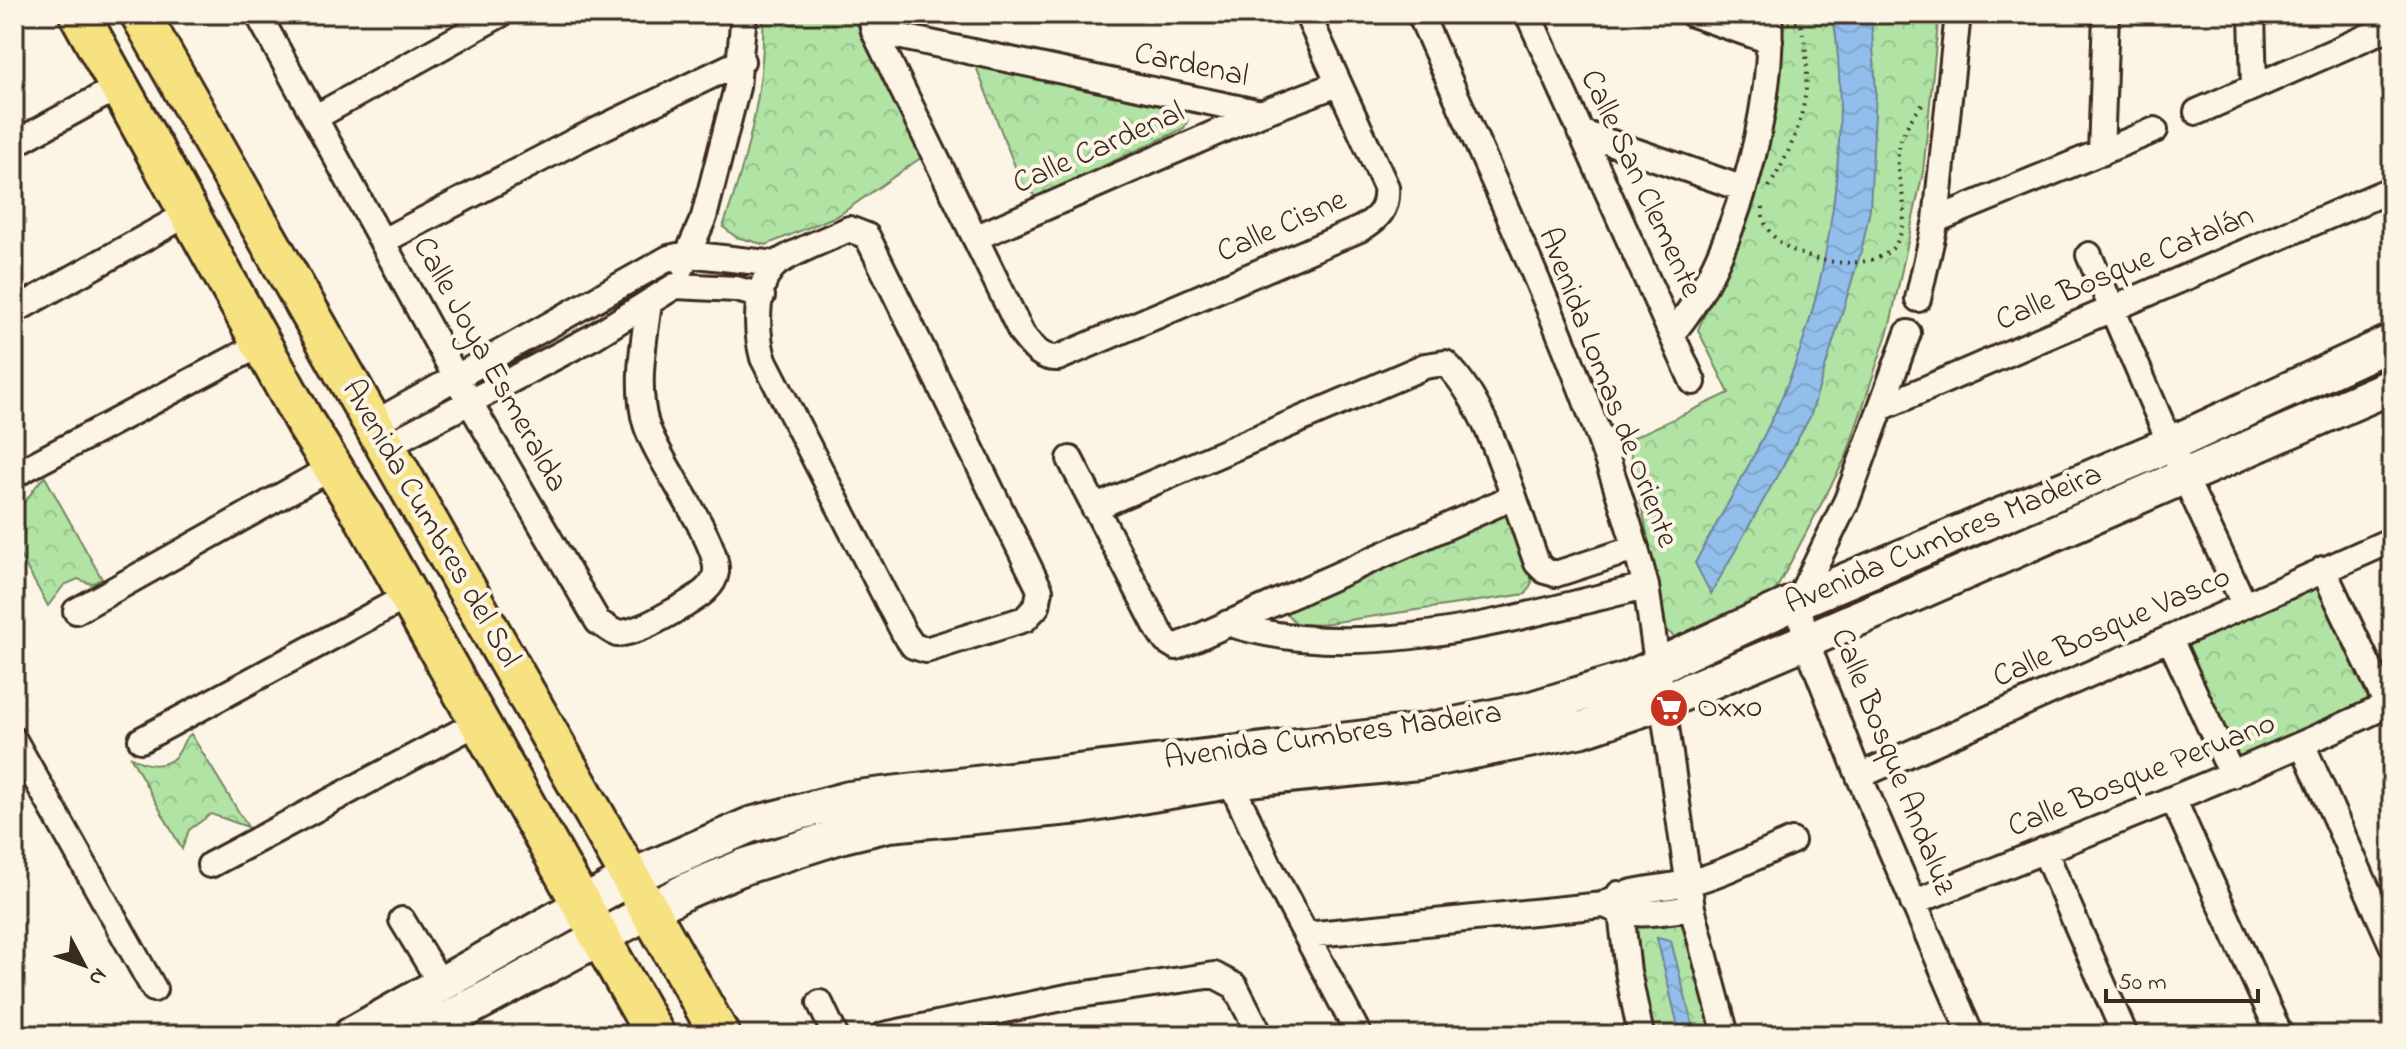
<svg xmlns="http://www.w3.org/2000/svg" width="2406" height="1049" font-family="'Indie Flower',sans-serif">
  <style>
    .park { fill: url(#park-crowns); stroke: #768661; stroke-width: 2 }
    .water { fill: url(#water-waves); stroke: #6f8399; stroke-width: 2 }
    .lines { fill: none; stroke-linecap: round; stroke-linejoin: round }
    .street-casing { stroke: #3b2a1e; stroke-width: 30 }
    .secondary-casing { stroke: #3b2a1e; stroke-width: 40 }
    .primary-casing { stroke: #3b2a1e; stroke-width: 44 }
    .path { stroke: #3b2a1e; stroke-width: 4; stroke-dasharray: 2 6; stroke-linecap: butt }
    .street { stroke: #fcf5e5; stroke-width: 24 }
    .secondary { stroke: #fcf5e5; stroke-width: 34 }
    .primary { stroke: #f7e281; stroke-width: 38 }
    .labels { text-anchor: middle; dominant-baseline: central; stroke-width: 8; stroke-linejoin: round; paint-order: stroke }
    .street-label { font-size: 32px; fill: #3b2a1e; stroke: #fcf5e5 }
    .poi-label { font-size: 32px; fill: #3b2a1e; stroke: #fcf5e5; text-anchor: start }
  </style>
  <defs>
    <pattern id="park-crowns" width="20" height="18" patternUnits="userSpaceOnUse" patternTransform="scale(2)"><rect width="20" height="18" fill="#b0e3a4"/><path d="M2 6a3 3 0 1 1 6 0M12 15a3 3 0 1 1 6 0" fill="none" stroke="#98c38d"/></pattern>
    <pattern id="water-waves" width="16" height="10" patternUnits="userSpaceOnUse" patternTransform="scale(2)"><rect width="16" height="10" fill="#92beeb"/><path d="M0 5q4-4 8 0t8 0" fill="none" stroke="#7fa3c9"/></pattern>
  </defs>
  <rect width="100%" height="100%" fill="#fcf5e5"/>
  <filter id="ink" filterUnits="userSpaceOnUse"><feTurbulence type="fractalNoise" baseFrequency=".0125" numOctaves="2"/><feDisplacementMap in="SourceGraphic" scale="16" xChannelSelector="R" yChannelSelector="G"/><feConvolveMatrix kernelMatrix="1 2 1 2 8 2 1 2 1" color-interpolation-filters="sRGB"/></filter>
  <g filter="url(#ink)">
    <path class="park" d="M 763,14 L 858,14 L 863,34 L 922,157 L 839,215 L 766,245 L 736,237 L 723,227 C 747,159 766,87 763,14 Z
      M 1776,14 L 1939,14 L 1923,172 L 1890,325 L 1846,457 L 1767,607 L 1687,646 L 1667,631 L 1628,440 L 1729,393 L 1698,330 L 1754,191 Z
      M 975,64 L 1180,104 L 1188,120 L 1184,128 L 1172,134 L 1036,197 L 1021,182 Z
      M 45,477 L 102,579 L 91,584 L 78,579 L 64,585 L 48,606 L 14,545 L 14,508 C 31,502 32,486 45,477 Z
      M 1507,507 L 1532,582 L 1526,594 L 1308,626 L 1297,625 L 1286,613 L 1284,598 Z
      M 2323,569 L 2387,705 L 2232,775 L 2170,640 Z
      M 191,734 L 248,827 L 211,814 L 189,830 L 182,849 L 130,756 C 146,767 169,770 180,750 C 184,742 184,739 191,734 Z
      M 1692,908 L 1726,1035 L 1642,1035 L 1621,913 Z"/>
    <path class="water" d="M 1833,14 L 1871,14 L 1876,92 L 1870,209 L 1862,248 L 1810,417 L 1711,594 L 1695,563 C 1727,504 1762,446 1787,385 C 1832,275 1851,131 1833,14 Z
      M 1657,938 L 1671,941 L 1695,1035 L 1680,1035 Z"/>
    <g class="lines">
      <defs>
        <path id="street" d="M 258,14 L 469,401 L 598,622 L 617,634 C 642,631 661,618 683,606 C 696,598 714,588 716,572 C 719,540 658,463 646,424 C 635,385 644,342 649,303
          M 870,14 L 874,31 L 1022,334 C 1032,347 1041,359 1058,358 L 1360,229 C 1378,219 1388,209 1386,187 L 1307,14
          M 1420,14 C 1501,201 1594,388 1646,586 L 1692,908 L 1726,1035
          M 1528,14 L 1693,382
          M 1692,14 L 1770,41
          M 2252,14 L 2254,87
          M 874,31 L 1261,113
          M 2197,112 L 2392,26
          M 316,117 L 501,14
          M 1580,132 L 1744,189
          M 14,144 L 120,86
          M 2101,153 L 2106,14
          M 1936,220 L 2155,130
          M 849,229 L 867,236 L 1040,590 L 1037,606 L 1025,619 L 926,650 L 913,646 L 904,633 L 763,358 C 756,332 753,280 779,262 C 800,249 826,240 849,229 Z
          M 975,238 L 1261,113 L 1338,84
          M 383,241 L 579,139 L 742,61
          M 2089,255 L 2185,478 L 2244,604
          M 683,265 L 704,217 L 737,87 L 744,14
          M 1918,299 L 1936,220 L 1958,14
          M 14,311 L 191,212
          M 1673,332 C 1734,262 1775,106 1769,14
          M 1908,333 L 1847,500 L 1798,601 L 1806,641 L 1859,776 L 1971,1035
          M 1883,407 L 2392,189
          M 373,424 L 669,258 L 687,254 L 776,264
          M 386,446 L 593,337 L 675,286 L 736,289 L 762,296
          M 1070,459 L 1158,629 L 1166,641 L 1176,647 L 1513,497
          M 14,475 L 263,343
          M 1094,508 L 1425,366 L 1445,363 C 1488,402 1516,507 1537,563 L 1545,571 L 1556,574 L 1636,548
          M 2323,569 L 2387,705
          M 76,611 L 331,468
          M 1228,623 C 1360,667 1516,617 1646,586
          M 2170,639 L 2232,775
          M 14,740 L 154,989
          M 141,740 L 406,597
          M 2303,746 L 2392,945
          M 1224,767 L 1269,865 L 1359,1035
          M 1859,776 L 2392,540
          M 2174,801 L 2280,1035
          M 2044,850 L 2125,1035
          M 210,865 L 477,723
          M 1619,894 L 1628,972 L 1641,1035
          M 1913,903 C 2074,838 2235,777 2392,703
          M 1609,907 C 1634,919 1665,911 1692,908
          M 402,920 L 441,984
          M 1306,935 L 1603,905 C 1630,887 1656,890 1687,883 C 1722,875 1758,855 1792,841
          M 820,1003 L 835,1035
          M 884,1035 L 1072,996 L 1214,975 L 1235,986 L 1260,1035"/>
        <path id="secondary" d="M 351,1035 L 631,877 L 750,825 L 849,799 L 1425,731 L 1528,710 L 1629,679 L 1798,601 L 2171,444 L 2392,342
          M 419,1035 L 688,890 L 743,867 L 843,835 L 889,824 L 1081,806 L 1229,781 L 1418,762 L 1583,729 L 1660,703 L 1806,641 L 2392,386"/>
        <path id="primary" d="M 79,14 L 305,423 L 365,519 L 655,1035
          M 140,14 L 720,1035"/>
      </defs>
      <use href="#street" class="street-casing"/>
      <use href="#secondary" class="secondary-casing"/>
      <use href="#primary" class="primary-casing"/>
      <path class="path" d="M 1798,14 L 1800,22
        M 1769,187 C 1801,135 1817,84 1800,22 L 1788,23
        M 1763,207 C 1756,261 1880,283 1898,240 C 1921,189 1868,164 1926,101"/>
      <use href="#street" class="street"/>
      <use href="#secondary" class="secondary"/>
      <use href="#primary" class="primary"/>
    </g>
  </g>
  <defs>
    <symbol id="supermarket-disc" viewBox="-11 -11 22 22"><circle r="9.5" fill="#c8321e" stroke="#fcf5e5"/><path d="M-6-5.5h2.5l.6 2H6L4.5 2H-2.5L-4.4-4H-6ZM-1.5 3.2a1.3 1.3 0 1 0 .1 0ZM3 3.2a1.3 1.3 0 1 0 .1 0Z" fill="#fff"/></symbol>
  </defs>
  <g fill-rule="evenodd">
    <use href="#supermarket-disc" x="1647" y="686" width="44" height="44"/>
  </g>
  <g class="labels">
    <g class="street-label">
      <text transform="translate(1191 66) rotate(12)">Cardenal</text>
      <text transform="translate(1099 149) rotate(-24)">Calle Cardenal</text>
      <text transform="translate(1640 184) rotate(65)">Calle San Clemente</text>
      <text transform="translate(1282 227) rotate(-24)">Calle Cisne</text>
      <text transform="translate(2125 269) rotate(-23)">Calle Bosque Catalán</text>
      <text transform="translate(489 365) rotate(61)">Calle Joya Esmeralda</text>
      <text transform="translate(1607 388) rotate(69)">Avenida Lomas de Oriente</text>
      <text transform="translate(430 524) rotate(60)">Avenida Cumbres del Sol</text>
      <text transform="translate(1944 540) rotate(-23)">Avenida Cumbres Madeira</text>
      <text transform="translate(2112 628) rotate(-24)">Calle Bosque Vasco</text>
      <text transform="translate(1333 737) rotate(-8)">Avenida Cumbres Madeira</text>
      <text transform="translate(1892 762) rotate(68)">Calle Bosque Andaluz</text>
      <text transform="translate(2142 776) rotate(-22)">Calle Bosque Peruano</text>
    </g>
    <g class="poi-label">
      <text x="1697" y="708">Oxxo</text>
    </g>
  </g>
  <rect width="2406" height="1049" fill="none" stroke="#fcf5e5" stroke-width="48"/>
  <rect x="24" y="24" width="2358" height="1001" fill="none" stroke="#3b2a1e" stroke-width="3" filter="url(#ink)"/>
  <g transform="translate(84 965) rotate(131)" stroke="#fcf5e5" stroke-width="6" paint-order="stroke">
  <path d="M0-6L14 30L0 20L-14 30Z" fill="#3b2a1e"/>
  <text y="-12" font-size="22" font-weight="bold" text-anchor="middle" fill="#3b2a1e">N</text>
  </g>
  <path d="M2106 989v12h152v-12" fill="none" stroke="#3b2a1e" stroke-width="4"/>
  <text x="2118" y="989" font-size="24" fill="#3b2a1e" stroke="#fcf5e5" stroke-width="6" paint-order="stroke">50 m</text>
</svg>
